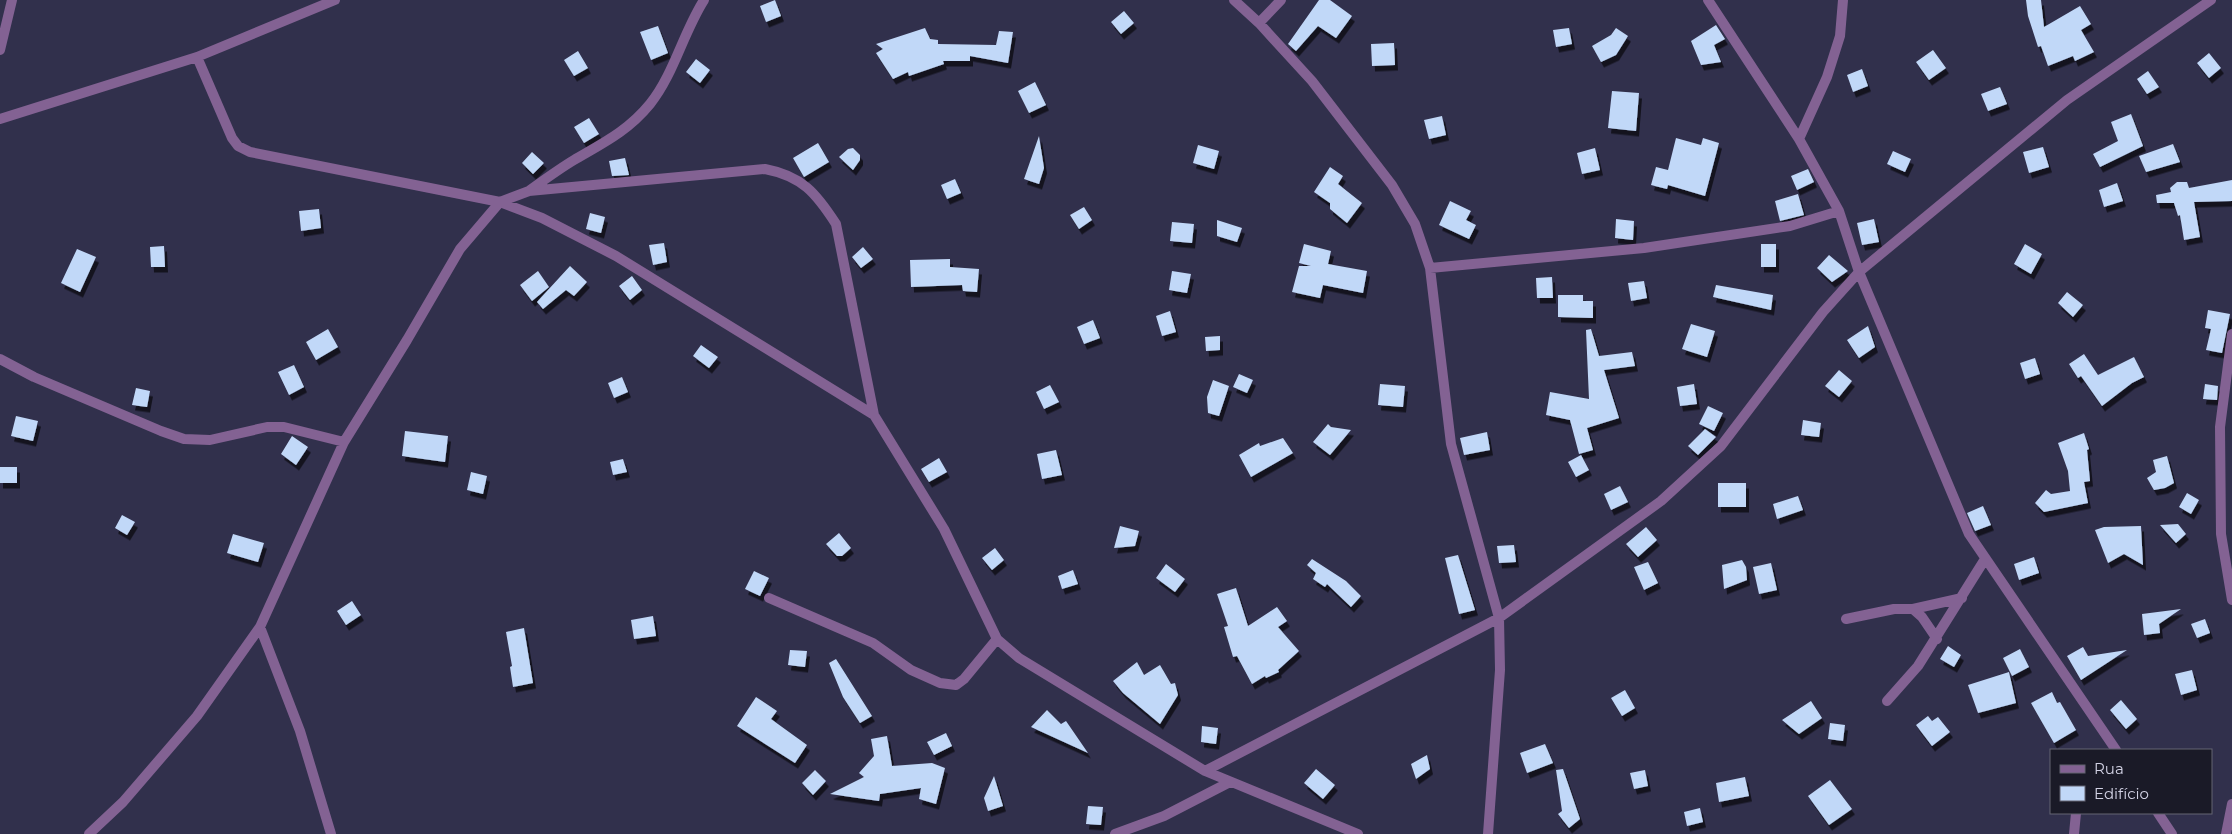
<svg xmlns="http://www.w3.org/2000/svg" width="2232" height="834" font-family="Montserrat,sans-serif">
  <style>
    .building { fill: #c1d8f8; filter: url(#shadow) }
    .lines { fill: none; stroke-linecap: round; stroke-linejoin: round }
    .street { stroke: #836293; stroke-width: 10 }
  </style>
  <defs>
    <filter id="shadow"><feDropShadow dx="3" dy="5.5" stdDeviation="0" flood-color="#0009"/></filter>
  </defs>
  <rect width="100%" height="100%" fill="#31304c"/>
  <path class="building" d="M 775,0 L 781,16 L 766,22 L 760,6 Z
    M 1319,0 L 1330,0 L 1352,16 L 1336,38 L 1318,26 L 1296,51 L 1288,44 Z
    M 2026,0 L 2041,0 L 2044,27 L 2080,6 L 2091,24 L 2081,30 L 2094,52 L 2075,61 L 2073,56 L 2048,66 L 2041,46 L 2038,47 L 2028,16 Z
    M 1124,11 L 1134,23 L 1121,34 L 1111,22 Z
    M 1716,25 L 1725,39 L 1714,45 L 1721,62 L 1701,65 L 1691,41 Z
    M 658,26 L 668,53 L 651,60 L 640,32 Z
    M 925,28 L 930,39 L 938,40 L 938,44 L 996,45 L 999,31 L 1013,32 L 1008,63 L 970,56 L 970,61 L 943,61 L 944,64 L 909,76 L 908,72 L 893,79 L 876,53 L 883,49 L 876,44 Z
    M 1569,28 L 1572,44 L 1556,47 L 1553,30 Z
    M 1616,28 L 1628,36 L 1616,55 L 1601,62 L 1592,46 L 1611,35 Z
    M 1394,43 L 1395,65 L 1372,66 L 1371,44 Z
    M 1933,50 L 1946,68 L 1929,80 L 1916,62 Z
    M 578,51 L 588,68 L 574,76 L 564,60 Z
    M 2209,53 L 2221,68 L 2209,78 L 2197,63 Z
    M 696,59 L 710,70 L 700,83 L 686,72 Z
    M 1862,69 L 1868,86 L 1853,92 L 1847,75 Z
    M 2148,71 L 2159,87 L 2147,94 L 2137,79 Z
    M 1035,82 L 1046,105 L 1029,113 L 1018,91 Z
    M 2000,87 L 2007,104 L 1988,111 L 1981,94 Z
    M 1612,91 L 1639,93 L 1636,131 L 1608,128 Z
    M 2131,114 L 2143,146 L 2100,167 L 2093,154 L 2118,141 L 2111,122 Z
    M 1442,116 L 1446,135 L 1429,139 L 1424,120 Z
    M 589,118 L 599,134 L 584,143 L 574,127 Z
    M 1039,136 L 1044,168 L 1039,184 L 1024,179 Z
    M 1676,138 L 1701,145 L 1703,138 L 1719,143 L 1705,196 L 1668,185 L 1667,189 L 1651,185 L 1656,167 L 1668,170 Z
    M 818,143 L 829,162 L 804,177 L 793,158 Z
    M 2173,144 L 2180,162 L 2146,172 L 2139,156 Z
    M 1198,145 L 1219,151 L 1214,169 L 1193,163 Z
    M 2043,147 L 2049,167 L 2029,173 L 2023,152 Z
    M 853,148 L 860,155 L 860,160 L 853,170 L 839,157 L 848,149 Z
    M 1595,148 L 1600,170 L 1582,174 L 1577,153 Z
    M 1893,151 L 1911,159 L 1905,172 L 1887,164 Z
    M 532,152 L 544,163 L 533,174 L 522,163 Z
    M 625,158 L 629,175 L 612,176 L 609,161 Z
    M 1330,167 L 1343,176 L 1338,184 L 1362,203 L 1347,223 L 1330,209 L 1330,203 L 1314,192 Z
    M 1808,169 L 1814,182 L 1797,190 L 1791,176 Z
    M 955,179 L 961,193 L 947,199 L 941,185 Z
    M 2232,180 L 2232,201 L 2194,202 L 2200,237 L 2184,240 L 2180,215 L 2178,216 L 2174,203 L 2157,203 L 2156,195 L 2171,192 L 2170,188 L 2177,182 L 2187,182 L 2189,188 Z
    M 2117,183 L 2123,201 L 2104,207 L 2099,190 Z
    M 1798,194 L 1804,215 L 1780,221 L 1775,201 Z
    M 1450,201 L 1471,211 L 1466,220 L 1476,225 L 1469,239 L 1439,225 Z
    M 1084,207 L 1092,220 L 1079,229 L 1070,215 Z
    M 319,209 L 321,228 L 301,231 L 299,211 Z
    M 590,213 L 605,217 L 601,233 L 586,229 Z
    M 1616,219 L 1634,221 L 1633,240 L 1615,238 Z
    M 1874,219 L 1879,242 L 1862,245 L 1857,223 Z
    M 1217,220 L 1242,228 L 1237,242 L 1217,236 Z
    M 1172,222 L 1194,224 L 1192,243 L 1170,241 Z
    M 664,243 L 667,262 L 653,265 L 649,245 Z
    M 1304,244 L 1331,251 L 1328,264 L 1367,271 L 1363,293 L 1323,285 L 1320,298 L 1292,292 L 1299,266 L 1311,266 L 1299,263 Z
    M 1761,244 L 1776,244 L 1776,267 L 1761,267 Z
    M 2025,244 L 2042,254 L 2031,274 L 2014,264 Z
    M 164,246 L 165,267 L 151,267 L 150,247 Z
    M 863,247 L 873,259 L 861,268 L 852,257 Z
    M 77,249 L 96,257 L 80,292 L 61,283 Z
    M 1829,255 L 1848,271 L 1832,282 L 1817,268 Z
    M 950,259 L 950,267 L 979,269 L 977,292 L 963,291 L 962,285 L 911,287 L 910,260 Z
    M 570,266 L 587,282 L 574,296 L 566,290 L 543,309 L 537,302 Z
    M 538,271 L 549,287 L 532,301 L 520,285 Z
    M 1172,271 L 1191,274 L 1187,293 L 1169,290 Z
    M 632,276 L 642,290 L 630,300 L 619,286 Z
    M 1552,277 L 1553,298 L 1537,298 L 1536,278 Z
    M 1644,281 L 1647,298 L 1631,301 L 1628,283 Z
    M 1716,285 L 1773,295 L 1771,310 L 1713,297 Z
    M 2067,292 L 2083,305 L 2073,317 L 2058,303 Z
    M 1558,295 L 1583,295 L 1583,301 L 1593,301 L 1593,318 L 1558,317 Z
    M 2208,310 L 2230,314 L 2222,353 L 2206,350 L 2211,329 L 2205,328 Z
    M 1170,311 L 1176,332 L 1162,336 L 1156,316 Z
    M 1093,320 L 1100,338 L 1084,344 L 1077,327 Z
    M 1691,324 L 1715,331 L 1707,357 L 1682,349 Z
    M 1868,326 L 1875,347 L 1859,358 L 1847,340 Z
    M 328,329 L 338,347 L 316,360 L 306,342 Z
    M 1591,329 L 1599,356 L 1632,352 L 1635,366 L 1604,370 L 1619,418 L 1587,428 L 1593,450 L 1579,454 L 1570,420 L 1546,415 L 1550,392 L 1589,399 L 1586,330 Z
    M 1220,336 L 1220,350 L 1206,351 L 1205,337 Z
    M 701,345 L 718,357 L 709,368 L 693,356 Z
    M 2084,354 L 2098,375 L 2134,357 L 2144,377 L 2132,383 L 2102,406 L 2081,376 L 2078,378 L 2069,364 Z
    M 2035,358 L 2040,374 L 2025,379 L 2020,363 Z
    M 294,365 L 304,387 L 289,395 L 278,372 Z
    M 1839,370 L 1852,381 L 1839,397 L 1825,386 Z
    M 1239,374 L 1253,380 L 1247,393 L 1233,387 Z
    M 622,377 L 628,392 L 614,398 L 608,383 Z
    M 1213,380 L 1229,386 L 1219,416 L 1208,413 L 1207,397 Z
    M 1380,384 L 1405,386 L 1403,407 L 1378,405 Z
    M 1694,384 L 1697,404 L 1680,406 L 1677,387 Z
    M 2205,384 L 2218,386 L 2217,400 L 2203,399 Z
    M 1050,385 L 1059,402 L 1044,409 L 1036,392 Z
    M 136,388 L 150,391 L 147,407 L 132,405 Z
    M 1708,406 L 1723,413 L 1714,431 L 1699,424 Z
    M 16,416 L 38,421 L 33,441 L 11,436 Z
    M 1803,420 L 1821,423 L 1819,437 L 1801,435 Z
    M 1328,424 L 1331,427 L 1351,430 L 1330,455 L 1313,442 Z
    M 1705,429 L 1716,437 L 1698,455 L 1688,446 Z
    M 405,431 L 448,436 L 445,462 L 402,456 Z
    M 1487,432 L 1490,450 L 1464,455 L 1460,438 Z
    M 2084,433 L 2089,449 L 2087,450 L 2090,481 L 2084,482 L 2088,503 L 2044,512 L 2035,503 L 2046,490 L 2051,494 L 2070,491 L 2068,471 L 2058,443 Z
    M 292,436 L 308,447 L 296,465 L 281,454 Z
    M 1283,438 L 1293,453 L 1251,477 L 1239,455 L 1259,443 L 1260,446 Z
    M 1056,450 L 1062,475 L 1042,479 L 1037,454 Z
    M 1581,455 L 1589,470 L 1576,477 L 1568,462 Z
    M 2167,456 L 2174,483 L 2165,488 L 2154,490 L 2147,478 L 2156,472 L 2153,460 Z
    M 939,458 L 947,472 L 929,482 L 921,469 Z
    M 623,459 L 627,472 L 613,475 L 610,462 Z
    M 0,467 L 17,467 L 17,483 L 0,483 Z
    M 471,472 L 487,476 L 483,494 L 467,490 Z
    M 1718,483 L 1746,483 L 1746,507 L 1718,507 Z
    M 1620,486 L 1628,502 L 1611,510 L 1604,494 Z
    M 2187,493 L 2199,500 L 2191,514 L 2179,507 Z
    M 1798,496 L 1803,510 L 1777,519 L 1773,504 Z
    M 1983,506 L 1991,525 L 1975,531 L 1967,513 Z
    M 122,515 L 135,522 L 127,535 L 115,528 Z
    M 2178,524 L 2186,534 L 2176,543 L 2160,525 Z
    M 1120,526 L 1139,531 L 1135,546 L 1114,548 Z
    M 2141,526 L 2143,565 L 2124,554 L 2108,563 L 2095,530 L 2104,527 Z
    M 1646,527 L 1657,540 L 1638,557 L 1626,544 Z
    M 839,533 L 851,548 L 842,556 L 837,556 L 826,544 Z
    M 233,534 L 264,543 L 258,562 L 227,553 Z
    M 1514,545 L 1516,562 L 1499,563 L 1497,546 Z
    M 995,548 L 1004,560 L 992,570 L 982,558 Z
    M 1458,555 L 1475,610 L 1459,614 L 1445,558 Z
    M 2034,557 L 2039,573 L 2019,580 L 2014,564 Z
    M 1312,559 L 1346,581 L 1361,596 L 1351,607 L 1327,584 L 1325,587 L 1313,579 L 1316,573 L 1307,565 Z
    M 1742,560 L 1746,567 L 1747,580 L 1724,589 L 1722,565 Z
    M 1648,562 L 1658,583 L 1644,590 L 1634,567 Z
    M 1771,563 L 1777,590 L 1759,594 L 1753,567 Z
    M 1166,564 L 1185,579 L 1175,592 L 1156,578 Z
    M 1073,570 L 1078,584 L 1062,589 L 1058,576 Z
    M 754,571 L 769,578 L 760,596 L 745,589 Z
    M 1236,588 L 1248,626 L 1277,607 L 1287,621 L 1278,627 L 1299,651 L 1278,670 L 1279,672 L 1266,678 L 1265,676 L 1252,684 L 1237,656 L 1233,657 L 1224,627 L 1228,626 L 1217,594 Z
    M 352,601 L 361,615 L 346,625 L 337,611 Z
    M 2181,609 L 2159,624 L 2160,633 L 2144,635 L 2142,614 Z
    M 653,616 L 656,636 L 634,639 L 631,620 Z
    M 2205,619 L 2210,633 L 2197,638 L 2191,624 Z
    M 524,628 L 533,683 L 513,687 L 510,667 L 512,666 L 506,632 Z
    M 1948,646 L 1961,655 L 1954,667 L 1940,659 Z
    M 2083,647 L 2088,656 L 2127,650 L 2081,680 L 2067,656 Z
    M 2020,649 L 2029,667 L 2012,676 L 2003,658 Z
    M 790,650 L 807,651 L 805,667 L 788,665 Z
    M 836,659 L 872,716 L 860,723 L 843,697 L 829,663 Z
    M 1137,662 L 1144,675 L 1160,665 L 1171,684 L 1175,683 L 1178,695 L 1160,724 L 1123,693 L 1113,681 Z
    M 2192,670 L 2197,690 L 2181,695 L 2175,674 Z
    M 2009,672 L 2016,703 L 1978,713 L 1968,685 Z
    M 1625,690 L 1635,708 L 1622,716 L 1611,698 Z
    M 2052,692 L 2057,703 L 2060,702 L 2076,730 L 2054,743 L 2031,703 Z
    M 756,697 L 777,711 L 771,719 L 807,745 L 795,763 L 737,726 Z
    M 2121,700 L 2137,719 L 2126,729 L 2110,710 Z
    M 1811,701 L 1822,718 L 1799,734 L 1782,720 Z
    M 1047,710 L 1061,724 L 1066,721 L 1088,753 L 1031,727 Z
    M 1928,716 L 1932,721 L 1938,717 L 1950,732 L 1932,746 L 1916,725 Z
    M 1830,723 L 1845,725 L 1843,741 L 1828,739 Z
    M 1202,726 L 1218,728 L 1216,744 L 1201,742 Z
    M 946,733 L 952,746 L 934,755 L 927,742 Z
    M 887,736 L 892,766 L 932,763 L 945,768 L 936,804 L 919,799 L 921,788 L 880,794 L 879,801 L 830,794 L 864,777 L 859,773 L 874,756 L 871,739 Z
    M 1545,744 L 1553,763 L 1527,773 L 1520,753 Z
    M 1427,755 L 1430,769 L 1416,779 L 1411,764 Z
    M 1316,769 L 1335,785 L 1323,799 L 1304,783 Z
    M 1563,769 L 1580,819 L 1569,828 L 1558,814 L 1562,811 L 1556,770 Z
    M 815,770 L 826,781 L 813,795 L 802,783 Z
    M 1645,770 L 1648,786 L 1634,789 L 1630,773 Z
    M 994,776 L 1003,806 L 988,811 L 984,798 Z
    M 1745,777 L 1749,796 L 1719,802 L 1716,783 Z
    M 1830,780 L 1852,809 L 1829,825 L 1808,796 Z
    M 1088,806 L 1103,807 L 1101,825 L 1086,824 Z
    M 1700,808 L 1703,822 L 1687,826 L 1684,812 Z"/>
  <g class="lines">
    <path class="street" d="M 1234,0 L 1259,23 L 1312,81 L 1392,185 L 1415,224 L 1430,268 L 1451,444 L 1499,618 L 1500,670 L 1488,834
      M 1708,0 L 1799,139 L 1839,211 L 1859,272 L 1969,534 L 2116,750
      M 1259,23 L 1281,0
      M 0,50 L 12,0
      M 197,57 L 232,138 L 238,146 L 250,152 L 500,202 L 542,218 L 616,256 L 874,415 L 944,529 L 997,639 L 1019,658 L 1205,771 L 1358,834
      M 0,119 L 197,57 L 335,0
      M 1799,139 L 1827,77 L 1840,36 L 1843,0
      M 530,190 C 544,180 559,169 574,160 C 603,143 628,131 650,104 C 674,74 683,33 704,0
      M 1430,268 L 1644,248 L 1790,226 L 1839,211
      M 2232,334 L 2220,427 L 2221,534 L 2232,600
      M 0,359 L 34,377 L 161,431 L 184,439 L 210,440 L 267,427 L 284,427 L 344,442
      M 769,598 L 873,643 L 911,670 L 940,683 L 956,685 L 964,679 L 997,639
      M 1913,609 L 1922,617 L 1937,639
      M 1846,619 L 1894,609 L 1913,609 L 1962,598
      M 260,627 L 300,731 L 331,834
      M 1887,701 L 1918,666 L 1985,559
      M 1205,771 L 1499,618 L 1661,501 L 1721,446 L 1823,312 L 1859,272 L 2067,100 L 2211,0
      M 2158,813 L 2172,834
      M 89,834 L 123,802 L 197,716 L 260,627 L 344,442 L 407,340 L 460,249 L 500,202 L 529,191 L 765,169 C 802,176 816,193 836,224 L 874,415
      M 1115,834 L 1164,816 L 1230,782
      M 2074,834 L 2076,813
      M 2226,834 L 2232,804"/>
  </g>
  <rect x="2050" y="749" width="162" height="65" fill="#1a1a27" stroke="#646473"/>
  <rect x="2060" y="765" width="25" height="8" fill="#836293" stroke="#646473"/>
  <text x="2094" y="774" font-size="15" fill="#d2d2e4">Rua</text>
  <rect x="2060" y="786" width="25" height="15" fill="#c1d8f8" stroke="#646473"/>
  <text x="2094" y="799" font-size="15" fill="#d2d2e4">Edifício</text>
</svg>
